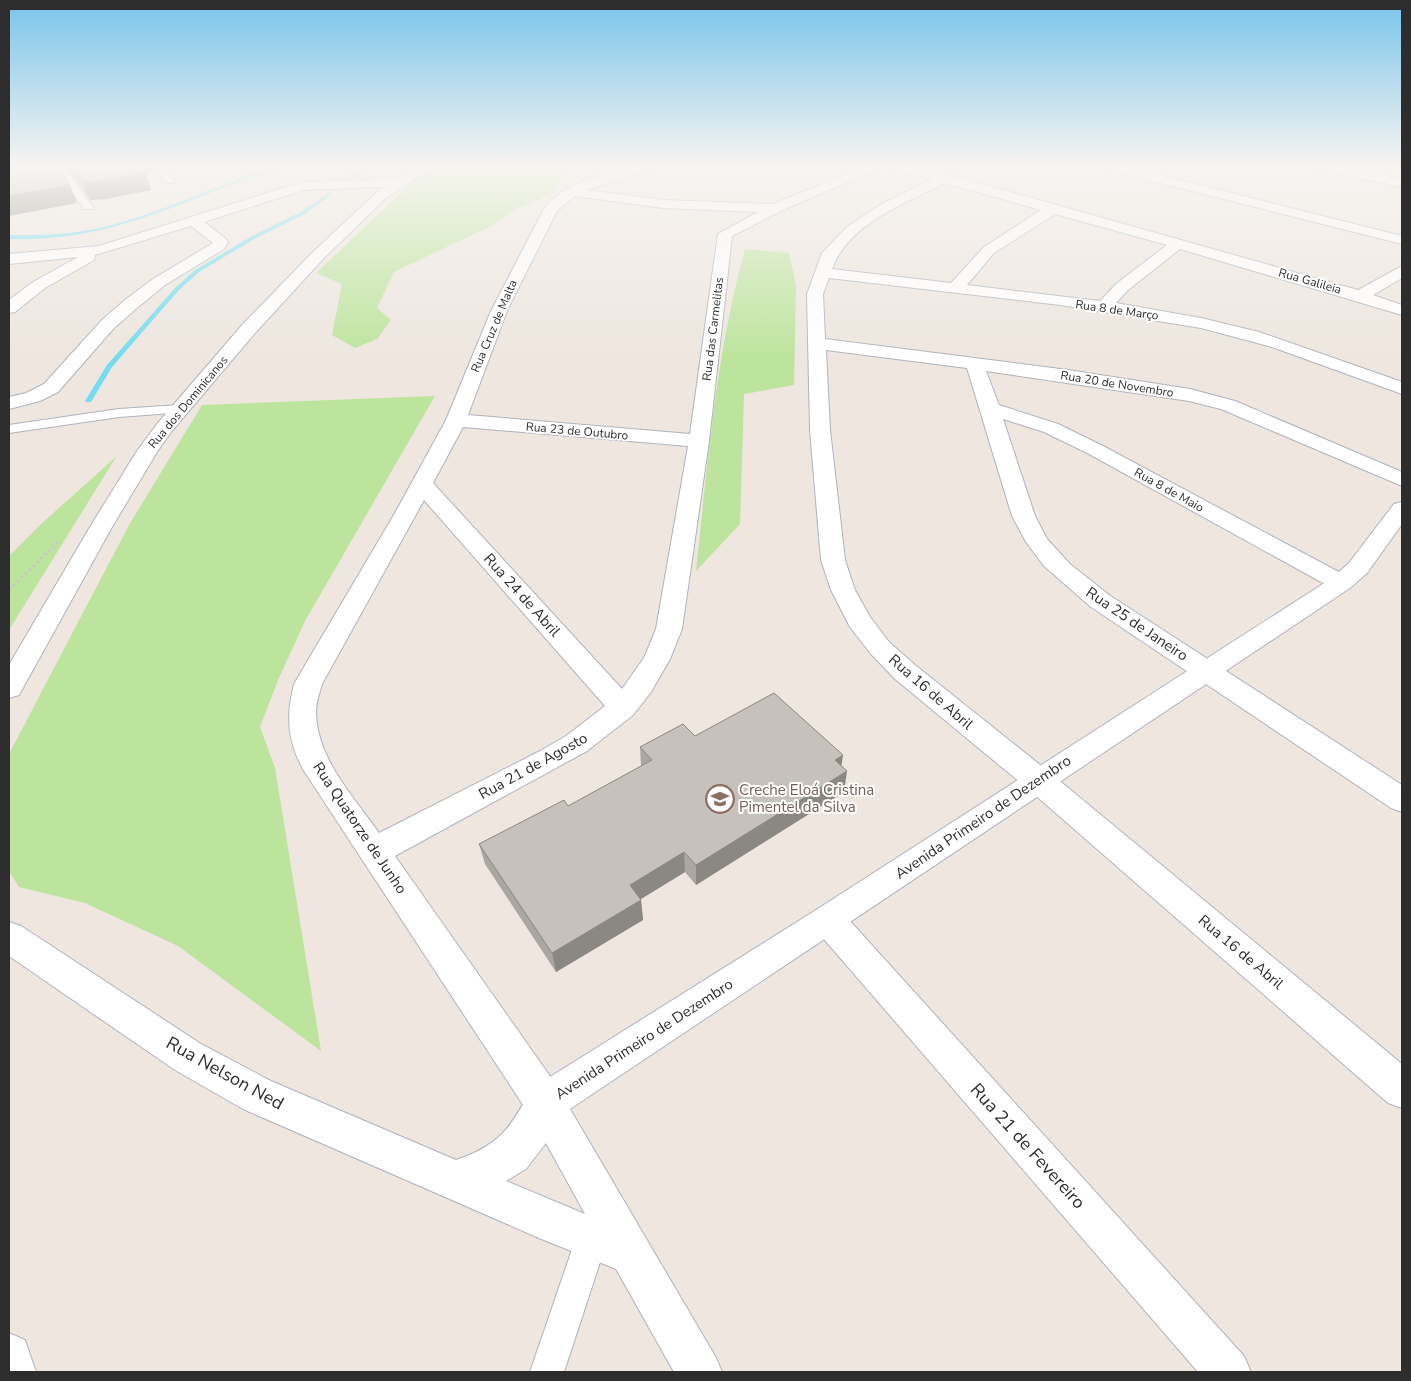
<svg xmlns="http://www.w3.org/2000/svg" width="1411" height="1381" font-family="'Nunito Sans',sans-serif">
  <style>
    .green { fill: #bce49c }
    .lines { fill: none; stroke-linecap: round; stroke-linejoin: round }
    .stream { fill: #73dcef; fill-rule: evenodd }
    .service-casing { stroke: #afb3bd; stroke-width: 2 }
    .minor-casing { stroke: #afb3bd; stroke-width: 2 }
    .tertiary-casing { stroke: #afb3bd; stroke-width: 2 }
    .path { stroke: #c8c8c8; stroke-width: 2.5; stroke-dasharray: 3 2.5; stroke-linecap: butt }
    .service { fill: #fff; fill-rule: evenodd }
    .minor { fill: #fff; fill-rule: evenodd }
    .tertiary { fill: #fff; fill-rule: evenodd }
    .wall { fill: #aba6a1 }
    .shaded-wall { fill: #8b8783 }
    .building { fill: #c7c1bb; stroke: #8b8783 }
    .labels { text-anchor: middle; dominant-baseline: central; stroke-width: 4; stroke-linejoin: round; paint-order: stroke }
    .far-street-label { font-size: 12px; fill: #2d2d2d; stroke: #fff }
    .street-label { font-size: 15px; fill: #2d2d2d; stroke: #fff }
    .education-label { font-size: 15px; fill: #785e54; stroke: #fff; text-anchor: start }
    .near-street-label { font-size: 18px; fill: #2d2d2d; stroke: #fff }
  </style>
  <rect width="100%" height="100%" fill="#eee6df"/>
  <path class="green" d="M 442,166 L 559,166 L 565,176 L 550,194 L 514,210 L 489,227 L 394,272 L 377,308 L 391,320 L 377,339 L 355,348 L 332,335 L 342,284 L 316,273 L 420,175 Z
    M 745,249 L 789,253 L 796,285 L 794,385 L 744,394 L 740,524 L 696,571 C 708,463 716,354 745,249 Z
    M 435,396 L 305,621 L 278,680 L 260,727 L 275,768 L 321,1051 L 178,946 L 85,903 L 19,887 L 9,871 L 9,754 L 129,525 L 202,405 Z
    M 116,457 L 9,630 L 9,556 L 41,524 Z"/>
  <g class="lines">
    <path class="stream" d="M 274,166 L 280,166 C 265,175 244,180 227,186 C 154,216 89,242 9,239 L 9,235 C 44,236 78,234 112,225 C 168,210 220,184 274,166 Z
      M 363,166 L 368,166 L 353,179 L 349,179 L 349,177 Z
      M 328,193 L 332,194 L 305,214 L 256,238 L 199,272 L 179,290 L 112,367 L 91,402 L 87,402 L 85,401 L 107,365 L 175,288 L 195,270 L 252,236 L 301,212 Z"/>
    <defs>
      <path id="service" d="M 55,166 L 64,166 L 93,207 L 92,209 L 84,209 Z
        M 151,166 L 160,166 L 173,179 L 173,183 L 167,183 Z
        M 180,405 L 185,406 L 187,409 L 185,412 L 119,417 L 9,433 L 9,425 L 119,409 Z
        M 592,1222 L 603,1227 L 608,1238 L 564,1372 L 530,1372 L 576,1238 L 581,1227 Z"/>
      <path id="minor" d="M 631,166 L 650,166 L 649,169 L 587,190 L 663,200 L 773,204 L 867,166 L 883,166 L 781,211 L 732,236 L 709,441 L 682,629 L 670,659 L 651,692 L 633,715 L 587,751 L 395,856 L 559,1089 L 565,1103 L 559,1117 L 545,1123 L 531,1117 L 304,771 C 287,741 286,716 294,684 L 395,513 L 446,420 L 491,311 L 544,209 C 563,183 602,175 631,166 ZM 575,196 L 663,208 L 758,212 L 718,234 L 690,434 L 468,415 L 507,311 L 557,211 ZM 463,427 L 688,446 L 656,629 L 644,658 L 622,689 L 433,483 ZM 424,500 L 605,706 L 566,736 L 540,751 L 379,833 C 354,797 316,758 316,711 C 316,702 320,692 322,684 Z
        M 892,166 L 911,166 L 950,175 L 1358,290 L 1402,266 L 1402,278 L 1373,295 L 1402,305 L 1402,315 L 1180,249 L 1128,290 L 1116,303 L 1201,318 L 1259,332 L 1402,382 L 1402,394 L 1272,347 L 1201,328 L 1060,305 L 829,278 L 823,294 L 825,339 L 1068,370 L 1190,389 L 1235,401 L 1402,472 L 1402,486 L 1221,409 L 1189,401 L 986,371 L 999,405 L 1058,424 L 1103,446 L 1350,578 L 1353,583 L 1350,588 L 1341,591 L 1332,588 L 1089,454 L 1044,432 L 1003,419 L 1035,516 L 1047,539 L 1070,564 L 1109,595 L 1402,785 L 1402,812 L 1391,808 L 1091,607 L 1044,566 L 1026,542 L 1012,516 L 967,368 L 826,350 L 830,430 L 845,560 L 855,590 L 870,617 L 889,642 L 915,665 L 1049,772 L 1402,1064 L 1402,1108 L 1388,1103 L 1027,788 L 895,679 L 871,654 L 850,627 L 831,590 L 821,560 L 810,430 L 807,294 L 822,253 L 847,227 L 880,205 L 932,179 L 893,169 ZM 945,183 L 1041,210 L 984,247 L 951,283 L 832,269 C 848,224 905,203 945,183 ZM 1055,214 L 1167,245 L 1116,284 L 1100,301 L 967,285 L 994,253 Z
        M 1104,166 L 1124,166 L 1402,236 L 1402,244 L 1105,169 Z
        M 1319,166 L 1341,166 L 1402,179 L 1402,187 L 1320,169 Z
        M 396,179 L 401,180 L 403,183 L 401,186 L 303,190 L 204,222 L 226,239 L 228,242 L 224,249 L 165,285 L 137,308 L 114,328 L 58,392 L 40,401 L 9,409 L 9,397 L 26,393 L 44,384 L 102,320 L 125,300 L 153,279 L 213,243 L 191,226 L 95,255 L 94,260 L 45,288 L 15,312 L 9,313 L 9,300 L 33,282 L 78,257 L 9,264 L 9,254 L 99,246 L 302,182 Z
        M 828,905 L 840,910 L 1244,1356 L 1251,1372 L 1198,1372 L 816,930 L 811,920 L 816,910 Z
        M 9,1333 L 25,1340 L 36,1372 L 9,1372 Z"/>
      <path id="tertiary" d="M 417,166 L 433,166 L 386,198 L 323,259 L 256,332 L 171,432 L 157,452 L 112,527 L 19,695 L 9,698 L 9,665 L 90,527 L 137,451 L 157,424 L 243,324 L 312,253 L 377,192 Z
        M 1402,502 L 1402,524 L 1367,573 L 1350,588 L 570,1109 L 715,1356 L 722,1372 L 674,1372 L 616,1269 L 539,1238 L 243,1109 L 175,1070 L 9,956 L 9,922 L 21,926 L 201,1044 L 271,1081 L 456,1160 C 498,1146 512,1127 531,1089 L 816,910 L 1332,578 L 1349,563 L 1394,504 ZM 546,1143 L 585,1214 L 506,1181 L 526,1169 Z"/>
    </defs>
    <use href="#service" class="service-casing"/>
    <use href="#minor" class="minor-casing"/>
    <use href="#tertiary" class="tertiary-casing"/>
    <path class="path" d="M 9,590 L 58,542"/>
    <use href="#service" class="service"/>
    <use href="#minor" class="minor"/>
    <use href="#tertiary" class="tertiary"/>
  </g>
  <path class="wall" d="M 66,166 L 151,166 L 154,171 L 145,173 L 151,190 L 105,199 L 90,200 Z
    M 695,736 L 841,766 L 844,792 L 696,885 L 685,872 L 641,899 L 641,900 L 643,920 L 556,972 L 485,864 L 479,844 L 568,806 L 641,766 L 640,747 Z"/>
  <path class="shaded-wall" d="M 134,166 L 151,166 L 154,171 L 145,173 L 151,190 L 105,199 L 90,200 L 83,182 Z
    M 165,166 L 184,166 L 166,169 Z
    M 70,185 L 77,203 L 9,216 L 9,196 Z
    M 843,755 L 840,776 L 835,760 Z
    M 847,771 L 844,792 L 696,885 L 696,865 Z
    M 684,852 L 685,872 L 631,905 L 630,885 Z
    M 641,900 L 643,920 L 556,972 L 552,953 Z"/>
  <path class="building" d="M 9,166 L 57,166 L 70,185 L 9,196 Z
    M 71,166 L 138,166 L 145,172 L 98,181 L 83,182 Z
    M 774,693 L 843,755 L 835,760 L 847,771 L 696,865 L 684,852 L 630,885 L 641,900 L 552,953 L 479,844 L 564,800 L 568,806 L 652,760 L 640,747 L 683,724 L 695,736 Z"/>
  <linearGradient id="sky" x2="0" y2="1"><stop stop-color="#79c4eb"/><stop offset="0.46" stop-color="#f7f4f1"/><stop offset="1" stop-color="#f7f4f1" stop-opacity="0"/></linearGradient>
  <rect width="1411" height="359" fill="url(#sky)"/>
  <defs>
    <symbol id="school-ring" viewBox="-11 -11 22 22"><circle r="9.5" fill="#fff" stroke="#8d6e63" stroke-width="1.5"/><path d="M0-5L7-2L0 1L-7-2ZM-4 1L0 2.5L4 1V4Q0 6-4 4Z" fill="#8d6e63"/></symbol>
  </defs>
  <g fill-rule="evenodd">
    <use href="#school-ring" x="704" y="783" width="32" height="32"/>
  </g>
  <g class="labels">
    <g class="far-street-label">
      <text transform="translate(1310 281) rotate(16)">Rua Galileia</text>
      <text transform="translate(1117 310) rotate(8)">Rua 8 de Março</text>
      <text transform="translate(494 326) rotate(-67)">Rua Cruz de Malta</text>
      <text transform="translate(713 329) rotate(-83)">Rua das Carmelitas</text>
      <text transform="translate(1117 384) rotate(9)">Rua 20 de Novembro</text>
      <text transform="translate(188 402) rotate(-50)">Rua dos Dominicanos</text>
      <text transform="translate(577 431) rotate(5)">Rua 23 de Outubro</text>
      <text transform="translate(1169 490) rotate(29)">Rua 8 de Maio</text>
    </g>
    <g class="street-label">
      <text transform="translate(522 595) rotate(48)">Rua 24 de Abril</text>
      <text transform="translate(1137 624) rotate(34)">Rua 25 de Janeiro</text>
      <text transform="translate(931 692) rotate(41)">Rua 16 de Abril</text>
      <text transform="translate(533 766) rotate(-29)">Rua 21 de Agosto</text>
      <text transform="translate(983 817) rotate(-34)">Avenida Primeiro de Dezembro</text>
      <text transform="translate(360 828) rotate(56)">Rua Quatorze de Junho</text>
      <text transform="translate(1241 952) rotate(40)">Rua 16 de Abril</text>
      <text transform="translate(644 1039) rotate(-33)">Avenida Primeiro de Dezembro</text>
    </g>
    <g class="education-label">
      <text x="739" y="790">Creche Eloá Cristina<tspan x="739" dy="17">Pimentel da Silva</tspan></text>
    </g>
    <g class="near-street-label">
      <text transform="translate(225 1073) rotate(29)">Rua Nelson Ned</text>
      <text transform="translate(1028 1146) rotate(48)">Rua 21 de Fevereiro</text>
    </g>
  </g>
  <rect width="1411" height="1381" fill="none" stroke="#2d2d2d" stroke-width="20"/>
</svg>
